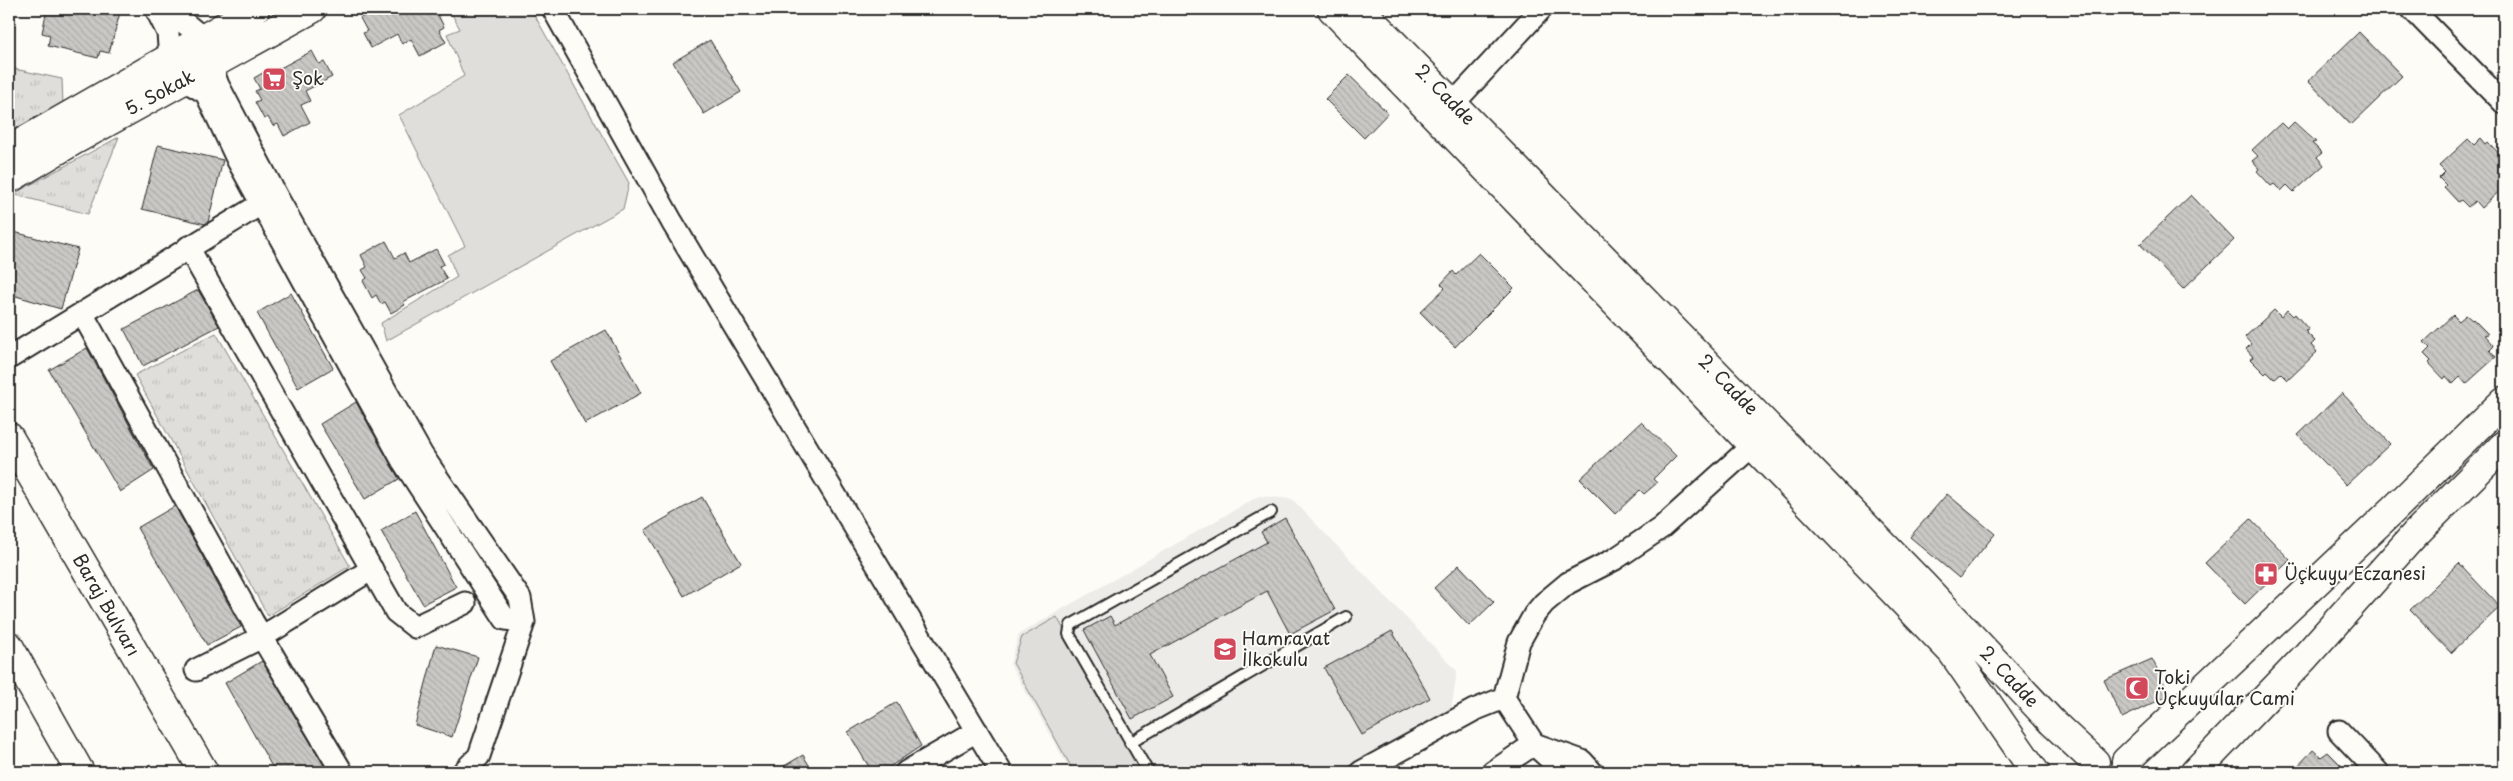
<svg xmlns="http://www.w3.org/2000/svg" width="2513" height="781" font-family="'Playpen Sans',sans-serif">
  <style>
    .built { fill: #edece8 }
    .green { fill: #dfdeda; stroke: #858482 }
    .park { fill: url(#park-tufts); stroke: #858482 }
    .building { fill: url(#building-back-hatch); stroke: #2b2b2b }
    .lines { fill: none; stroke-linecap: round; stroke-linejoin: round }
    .lane-casing { stroke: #2b2b2b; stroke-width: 14 }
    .street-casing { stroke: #2b2b2b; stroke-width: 25 }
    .secondary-casing { stroke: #2b2b2b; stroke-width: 31 }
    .lane { stroke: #fdfcf7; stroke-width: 10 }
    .street { stroke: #fdfcf7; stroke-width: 21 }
    .secondary { stroke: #fdfcf7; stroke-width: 28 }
    .labels { text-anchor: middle; stroke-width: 4; stroke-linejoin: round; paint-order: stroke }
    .poi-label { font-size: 18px; fill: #2b2b2b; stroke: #fdfcf7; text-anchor: start }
    .street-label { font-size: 18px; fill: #2b2b2b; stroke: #fdfcf7 }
  </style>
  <defs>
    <pattern id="park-tufts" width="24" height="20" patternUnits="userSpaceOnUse" patternTransform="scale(1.25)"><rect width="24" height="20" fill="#dfdeda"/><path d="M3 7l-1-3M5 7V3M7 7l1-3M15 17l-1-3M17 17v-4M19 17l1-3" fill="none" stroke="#c0bfbb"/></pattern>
    <pattern id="building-back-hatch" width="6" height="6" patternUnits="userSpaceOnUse" patternTransform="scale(1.25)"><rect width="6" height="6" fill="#c9c8c4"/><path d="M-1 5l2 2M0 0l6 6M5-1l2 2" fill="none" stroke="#adaca9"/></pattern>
  </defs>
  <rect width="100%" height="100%" fill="#fdfcf7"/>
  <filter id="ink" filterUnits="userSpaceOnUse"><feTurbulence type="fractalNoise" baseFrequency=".02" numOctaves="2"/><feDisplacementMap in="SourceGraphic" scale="10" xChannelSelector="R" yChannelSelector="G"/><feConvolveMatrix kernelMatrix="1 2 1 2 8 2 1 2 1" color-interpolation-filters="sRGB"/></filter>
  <g filter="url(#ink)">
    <path class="built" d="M1259 496 1292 499 1457 671 1451 712 1343 772H1071L1010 664 1019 634Z"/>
    <path class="green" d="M449 9H531L629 183 623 209 386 341 381 323 457 277 448 255 465 246 399 115 464 76 447 34 460 29Z
      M1057 617 1142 772H1074L1013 663 1022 637Z"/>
    <path class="park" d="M10 68 62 79 63 105 9 132Z
      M119 137 88 214 12 194H13Z
      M216 333 350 566 268 616 135 375Z"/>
    <path class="building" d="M47 9H121L109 53 100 51 98 58 48 46 50 35 42 33Z
      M377 9H435L444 27 439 30 446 42 420 56 411 39 402 44 397 34 371 48 363 33 367 31 360 18Z
      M2359 32 2402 76 2351 125 2308 81Z
      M710 40 741 92 704 114 673 62Z
      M312 51 319 64 324 62 332 77 305 91 310 101 301 105 310 122 284 136 278 124 273 126 268 117 264 119 255 102 260 100 255 91 260 89 254 78 268 70 269 74Z
      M1349 75 1388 113 1364 138 1325 99Z
      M2294 122 2316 142 2312 143 2322 153 2317 157 2324 165 2294 192 2287 185 2281 191 2274 184 2271 186 2257 171 2259 169 2252 161 2258 156 2252 150 2281 123 2287 129Z
      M2481 138 2486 144 2488 142 2504 159V187L2481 208 2475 201 2468 207 2461 200 2458 202 2444 187 2446 185 2439 178 2445 172 2439 166 2468 139 2474 145Z
      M158 145 223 160 208 222 205 224 142 209Z
      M2191 195 2234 240 2183 289 2140 244Z
      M14 232 78 249 61 309 9 294V254Z
      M386 241 395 258 404 253 409 263 436 249 444 264 439 266 447 279 403 302 405 305 391 313 385 302 381 304 376 295 372 298 363 281 367 278 362 270 367 267 361 255Z
      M1479 253 1514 288 1455 347 1420 312 1445 288 1441 284 1453 271 1456 275Z
      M198 290 219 326 143 366 124 329Z
      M291 293 333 368 298 388 257 313Z
      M2274 310 2281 317 2287 310 2293 316 2295 314 2309 330 2305 331 2315 341 2311 345 2317 352 2288 380 2281 373 2274 379 2267 372 2265 374 2250 359 2253 357 2246 349 2251 344 2245 337Z
      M2453 315 2459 321 2466 315 2472 320 2473 319 2488 334 2484 335 2494 346 2490 350 2496 357 2466 384 2460 377 2453 384 2446 376 2444 379 2429 363 2431 361 2424 354 2430 348 2424 342Z
      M606 330 641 393 585 424 550 361Z
      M87 348 154 470 120 492 49 370Z
      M2342 393 2390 444 2346 485 2298 435Z
      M356 402 399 479 365 499 320 424Z
      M1641 422 1676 456 1653 479 1657 483 1644 494 1640 490 1615 514 1580 479Z
      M1947 494 1995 534 1959 578 1910 537Z
      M702 497 741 563 684 596 645 530Z
      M175 506 241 627 207 645 137 528Z
      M415 511 456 587 423 604 381 531Z
      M1285 518 1335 610 1290 634 1267 591 1150 655 1173 697 1132 719 1084 630 1110 616 1115 625 1267 542 1261 532Z
      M2251 519 2290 560 2245 604 2205 563Z
      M2459 563 2500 607 2451 653 2410 610Z
      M1459 565 1494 602 1469 626 1434 588Z
      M1392 631 1430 698 1362 735 1324 668Z
      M436 645 478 657 452 737 415 725Z
      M2152 659 2170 695 2122 718 2104 680Z
      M262 661 328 772H275L225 683Z
      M897 702 921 746 882 772H872L848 732Z
      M2313 750 2321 757 2328 752 2348 772H2292Z
      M803 755 813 772H774Z"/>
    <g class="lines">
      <g class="lane-casing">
        <path id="lane" d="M1130 743 1346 617
          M1148 772 1069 634 1071 625 1271 512"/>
      </g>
      <g class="street-casing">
        <path id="street" d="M156 9 168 33 170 60
          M173 9 177 17 203 38
          M553 9 672 222 1001 772
          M2412 9 2504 103
          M215 63 214 74 218 85 276 195 422 455 520 598 524 622 479 756 463 772
          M184 80 206 93 238 161 402 460 505 619 524 622
          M1453 104 1541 9
          M188 247 396 612 415 627 465 603
          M82 313 253 622 342 772
          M9 358 261 204
          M196 670 262 637 372 569
          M1504 698 1519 642 1534 615 1544 603 1568 583 1615 559 1661 528 1753 445
          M2339 731 2378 772
          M1534 744 1582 761 1592 772
          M1540 750 1564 772
          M906 772 977 731
          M1361 772 1474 710 1504 698 1534 744 1493 772"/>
      </g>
      <g class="secondary-casing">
        <path id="secondary" d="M1332 9 1952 652 2035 772
          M1360 9 1922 584 2052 722 2095 762
          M9 150 255 9
          M9 179 75 140 312 9
          M9 437 204 772
          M9 646 80 772
          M2126 761 2394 509 2504 401
          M2195 772 2305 657 2415 534 2504 445"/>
      </g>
      <use href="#lane" class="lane"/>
      <use href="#street" class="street"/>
      <use href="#secondary" class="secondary"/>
    </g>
  </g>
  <defs>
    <g id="supermarket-square" transform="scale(1.25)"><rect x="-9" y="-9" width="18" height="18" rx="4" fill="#d1495b" stroke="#fdfcf7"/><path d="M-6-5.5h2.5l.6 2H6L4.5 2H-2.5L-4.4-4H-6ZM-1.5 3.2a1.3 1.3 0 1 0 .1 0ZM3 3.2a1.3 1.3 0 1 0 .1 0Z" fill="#fff"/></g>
    <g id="pharmacy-square" transform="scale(1.25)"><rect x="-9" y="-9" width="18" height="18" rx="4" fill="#d1495b" stroke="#fdfcf7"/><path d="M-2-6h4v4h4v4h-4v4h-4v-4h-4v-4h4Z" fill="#fff"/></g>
    <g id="school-square" transform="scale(1.25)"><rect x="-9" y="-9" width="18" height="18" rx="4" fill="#d1495b" stroke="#fdfcf7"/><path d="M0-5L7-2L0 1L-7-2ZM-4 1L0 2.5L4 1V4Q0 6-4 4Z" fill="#fff"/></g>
    <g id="mosque-square" transform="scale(1.25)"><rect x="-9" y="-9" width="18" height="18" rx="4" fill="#d1495b" stroke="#fdfcf7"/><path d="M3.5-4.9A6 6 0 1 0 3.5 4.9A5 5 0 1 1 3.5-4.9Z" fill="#fff"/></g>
  </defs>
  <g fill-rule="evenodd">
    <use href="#supermarket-square" x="274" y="79"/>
    <use href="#pharmacy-square" x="2266" y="574"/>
    <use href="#school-square" x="1225" y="649"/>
    <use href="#mosque-square" x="2137" y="688"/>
  </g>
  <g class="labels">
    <g class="poi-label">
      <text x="292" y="85">Şok</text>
      <text x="2284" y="580">Üçkuyu Eczanesi</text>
      <text x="1242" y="645">Hamravat<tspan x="1242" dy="21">İlkokulu</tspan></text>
      <text x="2154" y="684">Toki<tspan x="2154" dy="21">Üçkuyular Cami</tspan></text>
    </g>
    <g class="street-label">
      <text transform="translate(160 93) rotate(-28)" y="6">5. Sokak</text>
      <text transform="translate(1445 95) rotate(46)" y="6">2. Cadde</text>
      <text transform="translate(1728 385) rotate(46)" y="6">2. Cadde</text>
      <text transform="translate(106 605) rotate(60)" y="6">Baraj Bulvarı</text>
      <text transform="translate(2009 677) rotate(47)" y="6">2. Cadde</text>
    </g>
  </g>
  <rect width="2513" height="781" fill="none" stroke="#fdfcf7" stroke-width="30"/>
  <rect x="15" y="15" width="2483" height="751" fill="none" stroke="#2b2b2b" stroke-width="2" filter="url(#ink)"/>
</svg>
